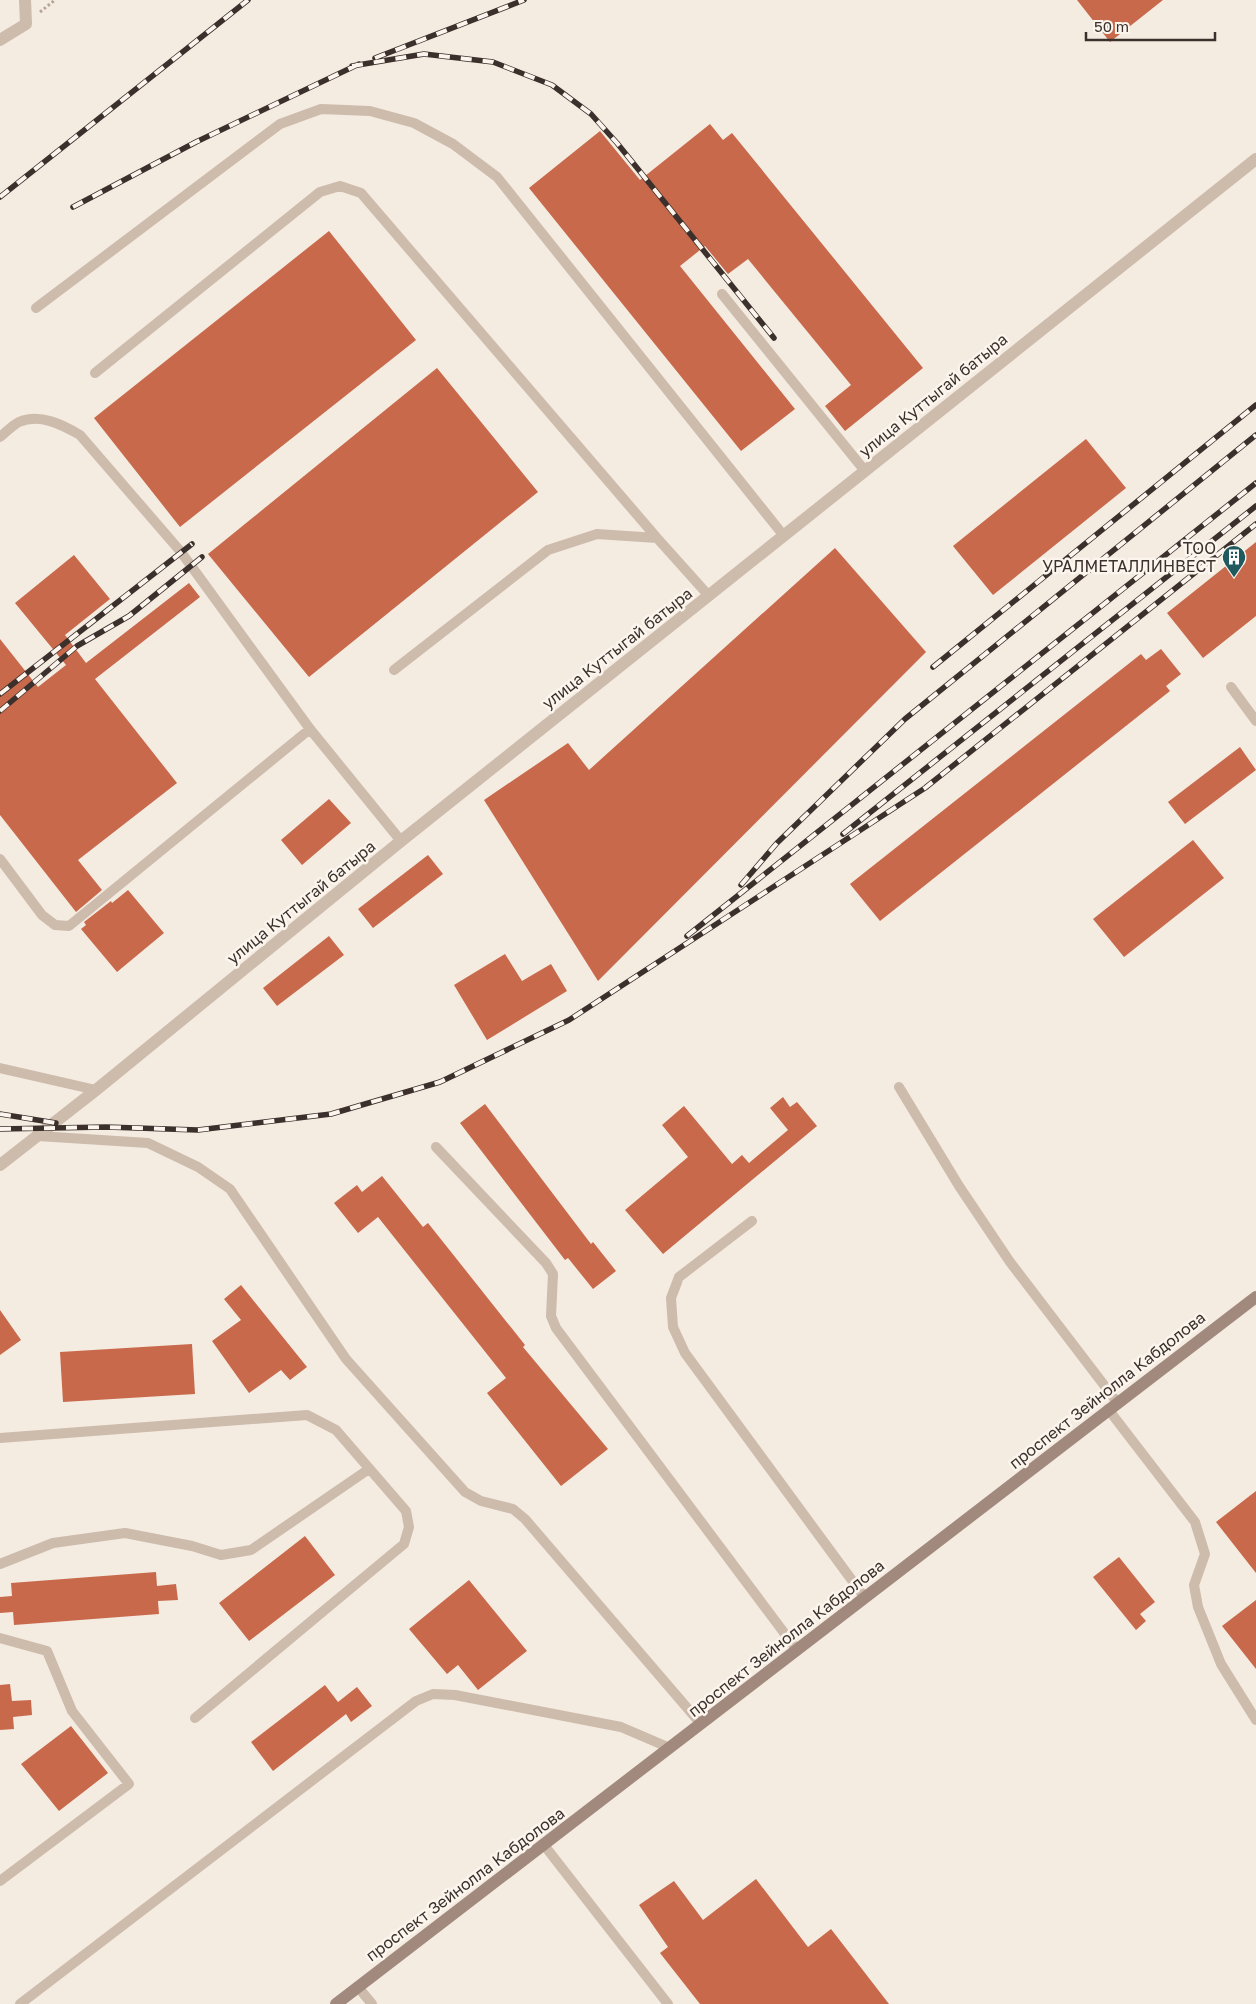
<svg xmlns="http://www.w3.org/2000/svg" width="1256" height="2004" font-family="'Golos Text',sans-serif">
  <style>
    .building { fill: #c8694b }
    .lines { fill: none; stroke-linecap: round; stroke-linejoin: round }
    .path { stroke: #b9a596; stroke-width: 3; stroke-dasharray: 2.5 2.5; stroke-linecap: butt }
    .lane { stroke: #cdbbac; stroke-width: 10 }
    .street { stroke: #cdbbac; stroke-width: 12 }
    .secondary { stroke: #a18a7d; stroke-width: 12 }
    .rail-casing { stroke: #3b302b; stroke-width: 5.5 }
    .rail { stroke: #fbf5ee; stroke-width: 4; stroke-dasharray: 11; stroke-linecap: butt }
    .labels { text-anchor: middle; stroke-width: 5; stroke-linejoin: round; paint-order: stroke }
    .street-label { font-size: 16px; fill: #3b302b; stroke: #fbf5ee }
    .poi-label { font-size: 16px; fill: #3b302b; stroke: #fbf5ee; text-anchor: end }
  </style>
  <rect width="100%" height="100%" fill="#f4ebe1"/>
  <path class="building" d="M1077 0H1163L1110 42Z
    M710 124 723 140 732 133 923 368 845 431 825 406 851 385 748 259 728 274 705 246 680 266 795 409 741 451 529 188 600 131 640 180Z
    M329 231 416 340 180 527 94 418Z
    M437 368 538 492 309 677 208 554Z
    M1086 439 1126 488 993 595 953 546Z
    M1256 542V616L1203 658 1167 613Z
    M835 548 926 652 598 981 484 800 568 743 589 770Z
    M74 555 110 599 65 635 86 663 189 583 200 597 95 679 177 783 78 860 102 890 76 912 0 815V639L38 687 66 665 15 603Z
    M1161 649 1181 674 1166 686 1170 691 880 921 850 884 1141 654 1146 660Z
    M1240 747 1256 770 1185 824 1168 802Z
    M329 799 351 823 302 865 281 840Z
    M1193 840 1224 878 1124 957 1093 919Z
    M428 855 443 874 373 928 358 909Z
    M128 890 164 933 117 972 81 929 86 925 84 922 111 901 112 903Z
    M329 936 344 955 277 1006 263 988Z
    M505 954 522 981 551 964 567 991 487 1040 454 985Z
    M783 1097 790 1107 797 1102 817 1126 663 1254 625 1210 688 1157 662 1125 684 1106 732 1164 742 1155 749 1163 788 1130 770 1108Z
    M485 1104 591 1244 593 1242 616 1271 593 1289 568 1258 565 1260 460 1123Z
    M382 1176 423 1227 428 1223 525 1345 523 1347 608 1449 561 1486 487 1393 506 1378 378 1217 358 1233 334 1203 357 1185 362 1192Z
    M241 1285 307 1367 290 1380 281 1370 249 1393 212 1341 241 1320 224 1299Z
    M0 1310 21 1340 0 1355Z
    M192 1344 195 1394 63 1402 60 1352Z
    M1256 1491V1573L1216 1522Z
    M305 1536 335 1575 249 1641 219 1603Z
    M1119 1557 1155 1602 1140 1614 1146 1621 1136 1630 1093 1577Z
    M156 1572 157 1586 176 1584 178 1600 158 1601 159 1614 14 1625 13 1612 0 1613V1597L12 1596 11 1583Z
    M469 1580 527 1651 478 1690 458 1665 447 1674 409 1629Z
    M1256 1600V1669L1222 1626Z
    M10 1684 12 1701 31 1700 32 1715 13 1717 14 1729 0 1730V1685Z
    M325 1685 338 1702 357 1687 372 1706 351 1722 346 1714 273 1771 251 1742Z
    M71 1726 108 1773 59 1811 21 1764Z
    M756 1879 808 1947 831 1929 889 2004H700L660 1953 668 1947 639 1905 674 1881 703 1920Z"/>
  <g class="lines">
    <path class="path" d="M40 12 55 0"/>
    <path class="lane" d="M722 294 865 471
      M36 308 280 124 321 109 370 111 414 123 453 144 497 177 784 536
      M95 373 320 192 340 186 361 193 657 538
      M0 437C6 432 13 425 19 422 40 413 63 425 80 435L181 552 310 729 401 841
      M394 670 548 550 597 534 657 538 709 596
      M1231 687 1256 721
      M0 859 42 915 55 925 69 926 310 729
      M0 1068 96 1090
      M899 1087 959 1186 1010 1262 1117 1402
      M38 1136 148 1143 198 1167 230 1189 346 1359 465 1492 481 1501 513 1509 525 1519 701 1724
      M436 1147 546 1263 553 1274 551 1316 556 1328 797 1650
      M752 1221 679 1277 671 1298 673 1327 685 1353 865 1598
      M1108 1409 1195 1522 1205 1554 1194 1585 1198 1607 1221 1664 1256 1720
      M0 1438 307 1415 336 1430 406 1511 409 1527 404 1544 195 1718
      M0 1564 53 1543 125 1533 192 1546 221 1555 251 1550 369 1469
      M0 1638 47 1651 72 1711 129 1784 0 1881
      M544 1845 668 2004
      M358 1987 372 2004
      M20 2004 416 1701 433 1694 455 1695 621 1727 670 1748"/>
    <path class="street" d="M0 40 26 24 25 0
      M0 1165 96 1090 401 841 1256 159"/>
    <path class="secondary" d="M336 2004 1256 1297"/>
    <g class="rail-casing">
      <path id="rail" d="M375 58 524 0
        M352 66 424 54 493 62 552 85 591 114 617 143 774 338
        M0 197 248 0
        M73 207 196 142 359 64
        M933 667 1256 405
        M0 694 192 544
        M0 711 77 646 129 616 202 557
        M843 834 1256 506
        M741 885 777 843 905 719 1256 435
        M687 936 1256 483
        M0 1114 56 1123
        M0 1129 106 1127 198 1130 331 1114 440 1082 569 1020 925 788 1256 524"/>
    </g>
    <use href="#rail" class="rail"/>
  </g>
  <defs>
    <g id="building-pin" transform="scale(1.25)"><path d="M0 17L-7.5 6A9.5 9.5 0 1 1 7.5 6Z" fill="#1f5a5e" stroke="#fbf5ee"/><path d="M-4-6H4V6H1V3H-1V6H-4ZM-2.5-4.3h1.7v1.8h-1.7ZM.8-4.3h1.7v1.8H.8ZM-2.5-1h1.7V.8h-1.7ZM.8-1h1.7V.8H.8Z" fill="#fff"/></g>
  </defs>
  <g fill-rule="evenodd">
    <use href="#building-pin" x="1234" y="557"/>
  </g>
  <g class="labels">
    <g class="street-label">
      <text transform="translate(933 395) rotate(-39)" y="6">улица Куттыгай батыра</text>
      <text transform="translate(617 648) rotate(-38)" y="6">улица Куттыгай батыра</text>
      <text transform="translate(301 902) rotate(-39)" y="6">улица Куттыгай батыра</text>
      <text transform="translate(1107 1390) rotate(-38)" y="6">проспект Зейнолла Кабдолова</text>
      <text transform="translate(786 1638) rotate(-38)" y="6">проспект Зейнолла Кабдолова</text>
      <text transform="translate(465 1884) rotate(-37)" y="6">проспект Зейнолла Кабдолова</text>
    </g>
    <g class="poi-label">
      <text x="1216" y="554">ТОО<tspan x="1216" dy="18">УРАЛМЕТАЛЛИНВЕСТ</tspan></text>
    </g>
  </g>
  <path d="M1086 32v8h129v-8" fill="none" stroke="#3b302b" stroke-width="2.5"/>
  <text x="1094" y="32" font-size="15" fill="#3b302b" stroke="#fbf5ee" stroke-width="4" paint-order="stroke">50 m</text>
</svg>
